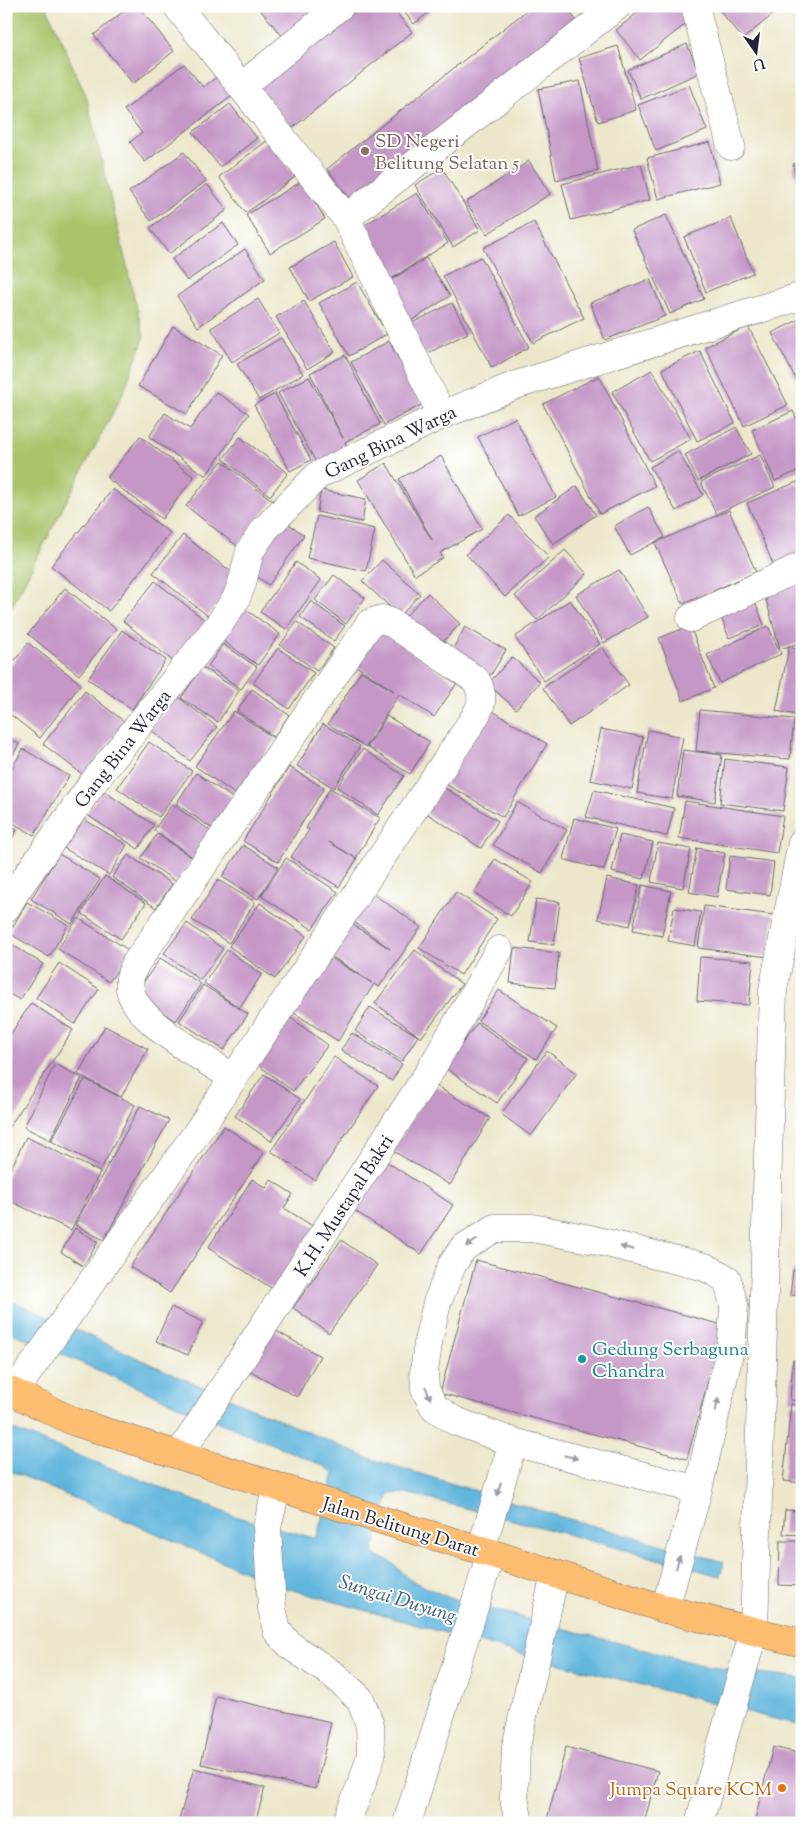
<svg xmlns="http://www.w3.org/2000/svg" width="808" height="1829" font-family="'Sorts Mill Goudy',serif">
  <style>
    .green { fill: #a9c46a; stroke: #667352 }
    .water { fill: #61b6dd; stroke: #426c8c }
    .building { fill: #c497c7 }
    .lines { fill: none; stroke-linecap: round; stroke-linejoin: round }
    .minor-casing { stroke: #69676d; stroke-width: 29 }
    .major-casing { stroke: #69676d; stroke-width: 29 }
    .minor { stroke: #fff; stroke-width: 28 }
    .major { stroke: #fcbd6f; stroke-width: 28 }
    .oneway { fill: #9c9ca7 }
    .education-dot { fill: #8d6e63; stroke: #fff; stroke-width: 2 }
    .culture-dot { fill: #0f9aa8; stroke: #fff; stroke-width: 2 }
    .food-dot { fill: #e8710a; stroke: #fff; stroke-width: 2 }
    .labels { text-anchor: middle; stroke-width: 4; stroke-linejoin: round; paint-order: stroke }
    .education-label { font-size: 19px; fill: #785e54; stroke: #fff; text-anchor: start }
    .street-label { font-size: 19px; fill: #22223b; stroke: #fff }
    .culture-label { font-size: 19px; fill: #0d838f; stroke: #fff; text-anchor: start }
    .food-label { font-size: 19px; fill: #c56008; stroke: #fff; text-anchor: end }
    .water-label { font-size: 20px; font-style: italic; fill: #3b5d7c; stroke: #fff }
  </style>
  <rect width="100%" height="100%" fill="#fff"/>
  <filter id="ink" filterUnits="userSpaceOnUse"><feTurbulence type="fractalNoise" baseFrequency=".02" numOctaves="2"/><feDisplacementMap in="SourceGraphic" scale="10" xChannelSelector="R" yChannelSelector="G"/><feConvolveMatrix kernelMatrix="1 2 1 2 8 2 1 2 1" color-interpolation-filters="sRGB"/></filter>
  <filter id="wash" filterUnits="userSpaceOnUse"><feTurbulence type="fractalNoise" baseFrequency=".0096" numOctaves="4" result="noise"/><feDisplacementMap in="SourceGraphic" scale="20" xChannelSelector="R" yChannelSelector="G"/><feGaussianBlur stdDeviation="1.12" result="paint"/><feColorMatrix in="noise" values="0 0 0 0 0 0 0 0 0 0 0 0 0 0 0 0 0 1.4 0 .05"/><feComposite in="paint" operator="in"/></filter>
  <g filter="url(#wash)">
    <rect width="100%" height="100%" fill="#ece7cb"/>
    <path class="green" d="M6 6H46L86 96 144 338 124 391 6 617Z"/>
    <path class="water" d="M6 1298 173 1374 368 1458 558 1516 724 1562 720 1576 536 1526 406 1493 389 1494 373 1551 376 1556 390 1561 410 1580 450 1598 709 1667 802 1678V1726L502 1649 279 1586 6 1469V1427L234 1516 314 1538 317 1536 334 1473 322 1465 180 1406 6 1330Z"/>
    <g id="blocks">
      <path class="building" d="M130 6H138L174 51 133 84 94 35Z
        M257 6H322L283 37Z
        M362 6H391L412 32 290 130 258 90Z
        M399 6H437L414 24Z
        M532 6H565L582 28 356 206 327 169Z
        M646 6H682L692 19 640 60 616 30Z
        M716 6H783L743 39Z
        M687 44 699 73 641 99 628 70Z
        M618 46 636 110 598 122 579 58Z
        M184 64 203 87 217 77 232 96 145 162 130 142 142 133 124 110Z
        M580 81 598 171 556 180 538 89Z
        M689 85 707 130 656 151 638 105Z
        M230 104 257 138 220 167 193 132Z
        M268 140 295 177 246 213 219 177Z
        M710 142 720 183 658 199 647 158Z
        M184 152 206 181 151 221 129 192Z
        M529 161 550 194 487 234 466 202Z
        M802 162V197H801L793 164Z
        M641 164 650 200 571 220 562 184Z
        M442 168 480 230 453 247 415 185Z
        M302 181 325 219 270 253 246 215Z
        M207 184 227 210 169 254 150 228Z
        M417 193 448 243 386 282 355 231Z
        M666 215 704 299 670 314 632 230Z
        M731 218 753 273 706 292 684 237Z
        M534 222 584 318 533 343 483 248Z
        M223 223 238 245 187 281 172 259Z
        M334 242 353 277 309 301 290 267Z
        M245 249 265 279 198 327 177 296Z
        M481 257 529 347 492 368 443 276Z
        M426 258 450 296 408 323 383 285Z
        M650 279 665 316 605 340 590 303Z
        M357 282 387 334 349 356 319 303Z
        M258 299 279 333 232 362 211 328Z
        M304 301 335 352 307 369 276 317Z
        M452 303 468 333 420 357 404 327Z
        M802 318V391L772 333Z
        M173 326 222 355 187 414 138 386Z
        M748 326 788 405 744 426 705 347Z
        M281 338 303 374 259 400 237 364Z
        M389 341 423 404 384 425 351 362Z
        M700 351 735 423 697 441 662 369Z
        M345 355 380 424 345 442 348 448 317 464 278 393 309 377 343 438 310 373Z
        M652 370 691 439 650 461 612 392Z
        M599 376 655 486 600 514 543 404Z
        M216 392 249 414 206 476 149 437 165 413 190 429Z
        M275 394 311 460 290 471 254 405Z
        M793 411 802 430V469L775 481 752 430Z
        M515 418 556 497 518 516 478 437Z
        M736 427 751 454 698 481 685 455Z
        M140 436 194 477 162 519 107 478Z
        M240 437 288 473 270 496 223 459Z
        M678 451 703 495 676 511 650 467Z
        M760 455 775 487 716 514 701 482Z
        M441 456 482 529 440 553 443 558 415 575 358 480 386 463 432 540 399 479Z
        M222 461 273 501 237 546 186 506Z
        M797 482 802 493V553L773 564 747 503Z
        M577 486 596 515 553 544 534 516Z
        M113 489 170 533 109 611 51 566Z
        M321 490 366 499 362 522 317 512Z
        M648 507 665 537 630 555 614 526Z
        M729 510 756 572 683 604 655 543Z
        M509 515 549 557 505 597 466 554Z
        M317 516 375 529 366 571 307 558Z
        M283 520 304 535 269 585 247 570Z
        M183 535 238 577 208 616 153 573Z
        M565 550 587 574 537 620 515 596Z
        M382 560 420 594 400 616 362 581Z
        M296 562 321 580 286 629 260 612Z
        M619 570 648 617 604 643 576 595Z
        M334 575 365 598 346 624 315 600Z
        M802 579V642L780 649 763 589Z
        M155 581 206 621 174 662 123 621Z
        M65 588 116 629 79 675 28 634Z
        M428 593 460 624 435 650 403 619Z
        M753 596 764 625 729 638 718 609Z
        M570 600 600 644 544 681 515 637Z
        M311 601 345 626 334 641 300 617Z
        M245 609 280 634 258 665 223 641Z
        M297 622 334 648 317 671 280 645Z
        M690 626 714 688 683 701 659 638Z
        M768 626 781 654 720 683 707 655Z
        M465 627 506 650 491 675 451 652Z
        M122 630 166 660 132 709 88 679Z
        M380 631 457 683 434 717 399 694 366 747 328 724 361 671 394 691 356 666Z
        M28 643 81 684 40 738 6 711V672Z
        M223 644 257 667 241 689 208 666Z
        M602 647 629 685 569 726 543 688Z
        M789 647 802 650V716L776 711Z
        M278 648 314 673 289 709 253 683Z
        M512 657 540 682 516 709 488 684Z
        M202 667 239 691 218 722 181 698Z
        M252 689 289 715 274 737 237 711Z
        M85 691 125 722 83 775 43 744Z
        M177 696 217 727 190 761 150 729Z
        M491 710 547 744 503 817 446 784Z
        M700 710 794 719 790 759 696 751Z
        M234 711 275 739 235 794 195 766Z
        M387 716 430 742 410 774 367 747Z
        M323 724 360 746 334 788 297 766Z
        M601 729 643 737 632 789 590 780Z
        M648 730 683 737 672 799 637 793Z
        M6 737 19 744 6 767Z
        M149 742 192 771 159 817 117 788Z
        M23 749 69 776 34 835 6 819V778Z
        M363 749 404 776 378 815 337 787Z
        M683 750 722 755 715 802 677 796Z
        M725 759 789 767 783 811 720 803Z
        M289 767 324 788 278 862 243 841Z
        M196 773 234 799 213 829 176 804Z
        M443 787 498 821 481 848 426 813Z
        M330 788 380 818 356 858 329 842 357 859 339 887 291 857 309 830 306 828Z
        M102 790 154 825 138 849 86 814Z
        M594 790 674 808 667 836 586 817Z
        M685 801 783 816 777 853 679 838Z
        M517 802 567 830 542 873 493 845Z
        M172 804 212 832 194 858 154 830Z
        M82 818 127 845 109 875 64 848Z
        M574 818 616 829 604 870 563 859Z
        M6 823 17 830 6 849Z
        M157 834 193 858 177 882 141 858Z
        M620 835 653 842 644 879 612 872Z
        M658 843 691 849 683 888 651 882Z
        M243 845 278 867 258 899 222 877Z
        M697 848 725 853 717 897 689 892Z
        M59 854 100 879 72 924 31 899Z
        M128 855 172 884 156 908 112 877Z
        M730 856 774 862 770 895 726 889Z
        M286 858 338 892 312 929 261 896Z
        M495 859 533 882 511 916 474 893Z
        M105 876 146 903 121 939 81 913Z
        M607 878 639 885 630 926 598 919Z
        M218 880 255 902 229 943 192 920Z
        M642 885 671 891 662 936 633 930Z
        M456 892 497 919 461 975 419 948Z
        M373 894 421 927 379 987 374 984 338 1041 291 1011 326 955 372 983 328 954 349 922 390 949 353 921Z
        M536 899 560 902 554 945 530 942Z
        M27 902 68 925 49 957 9 933Z
        M260 903 306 936 275 979 229 946Z
        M704 906 774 915 768 957 698 948Z
        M674 908 701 912 695 946 668 941Z
        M78 918 130 951 109 982 58 949Z
        M187 923 223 949 200 980 164 953Z
        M6 941 43 964 20 1000 6 992Z
        M514 948 559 953 555 988 510 983Z
        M227 950 262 974 239 1008 204 983Z
        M415 950 462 984 421 1038 375 1003Z
        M700 957 753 961 749 1005 697 1001Z
        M160 958 201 984 176 1021 135 995Z
        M59 963 99 989 75 1024 36 998Z
        M203 985 248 1014 224 1050 179 1021Z
        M499 990 557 1028 536 1059 478 1021Z
        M31 1003 73 1030 6 1132V1041Z
        M370 1007 418 1036 402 1061 355 1031Z
        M284 1013 328 1045 293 1091 250 1059Z
        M477 1023 528 1058 497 1103 445 1068Z
        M105 1026 148 1049 121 1097 78 1074Z
        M352 1033 402 1064 392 1081 341 1050Z
        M547 1051 577 1073 531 1136 501 1114Z
        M334 1057 378 1086 315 1180 271 1151Z
        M55 1064 82 1078 50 1140 24 1127Z
        M264 1074 300 1099 271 1141 235 1116Z
        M85 1079 135 1105 102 1167 51 1141Z
        M433 1084 490 1118 450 1185 393 1151Z
        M140 1106 169 1120 104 1240 75 1225Z
        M224 1126 264 1153 170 1293 130 1267Z
        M26 1137 100 1172 71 1230 6 1199V1179Z
        M387 1162 453 1205 421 1254 355 1211Z
        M252 1179 266 1188 271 1180 293 1194 284 1208 314 1227 273 1289 208 1248Z
        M75 1228 98 1242 83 1266 61 1252Z
        M341 1240 377 1265 329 1333 293 1308Z
        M476 1260 723 1325 687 1459 440 1393Z
        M793 1270 802 1271V1296L790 1295Z
        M171 1307 203 1322 188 1355 156 1341Z
        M271 1328 320 1356 297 1397 247 1369Z
        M793 1360H802V1401L790 1400Z
        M791 1404 802 1405V1483L783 1481Z
        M785 1510 802 1511V1535L783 1534Z
        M780 1541H802V1586L779 1585Z
        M216 1696 331 1722 316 1789 201 1764Z
        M566 1747 658 1771 644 1823H546Z
        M773 1747 802 1754V1823H754Z
        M194 1768 265 1788 255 1823H178Z"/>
    </g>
  </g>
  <g filter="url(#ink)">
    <use href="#blocks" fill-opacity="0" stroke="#69676d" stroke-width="1"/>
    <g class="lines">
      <g class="minor-casing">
        <path id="minor" d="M177 6 346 218 442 415
          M695 6 731 146
          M241 87 340 6
          M346 218 617 6
          M691 618 802 566
          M6 908 16 891 92 784 220 623 236 599 242 583 250 551 265 529 318 475 442 415 516 385 802 296
          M14 1392 198 1131 466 731C478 711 488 703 476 680L390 622 382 619 370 623 136 963C132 971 128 979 130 989 135 1022 207 1060 234 1078
          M179 1455 430 1071 499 950
          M277 1487 267 1527 272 1608 277 1631 291 1646 335 1676 360 1699 370 1725 371 1756 363 1780 346 1823
          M481 1550 513 1442
          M665 1609 698 1490 732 1340 734 1305 727 1279 705 1267 590 1239 532 1228H495L463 1248 452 1265 437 1303 429 1337 424 1372 425 1389 434 1407 455 1421 513 1442 698 1490
          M407 1823 491 1553
          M519 1823 514 1798 516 1747 555 1574
          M699 1823 754 1631 773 990 802 843"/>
      </g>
      <g class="major-casing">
        <path id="major" d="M6 1389 75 1422 394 1524 481 1550 665 1609 802 1643"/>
      </g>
      <use href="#minor" class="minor"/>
      <use href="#major" class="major"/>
    </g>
    <defs><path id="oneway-solid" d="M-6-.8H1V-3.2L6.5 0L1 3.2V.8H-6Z" transform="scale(1.25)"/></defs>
    <g class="oneway">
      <use href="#oneway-solid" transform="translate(472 1243) rotate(147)"/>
      <use href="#oneway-solid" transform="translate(627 1248) rotate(-167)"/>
      <use href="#oneway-solid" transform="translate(428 1393) rotate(69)"/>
      <use href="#oneway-solid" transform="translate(717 1405) rotate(-78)"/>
      <use href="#oneway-solid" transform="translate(571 1457) rotate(14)"/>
      <use href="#oneway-solid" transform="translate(499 1489) rotate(106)"/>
      <use href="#oneway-solid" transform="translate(678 1562) rotate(-74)"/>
    </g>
  </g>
  <circle class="education-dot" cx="365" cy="151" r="5"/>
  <circle class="culture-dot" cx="582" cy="1359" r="5"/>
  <circle class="food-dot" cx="782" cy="1788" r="5"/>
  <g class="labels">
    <g class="education-label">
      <text x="375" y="147">SD Negeri<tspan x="375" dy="22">Belitung Selatan 5</tspan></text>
    </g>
    <g class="street-label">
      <text transform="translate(390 441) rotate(-26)" y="7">Gang Bina Warga</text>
      <text transform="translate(122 748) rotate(-52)" y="7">Gang Bina Warga</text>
      <text transform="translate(343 1205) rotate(-57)" y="7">K.H. Mustapal Bakri</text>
      <text transform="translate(401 1526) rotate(17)" y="7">Jalan Belitung Darat</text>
    </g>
    <g class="culture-label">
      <text x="592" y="1355">Gedung Serbaguna<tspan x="592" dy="22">Chandra</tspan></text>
    </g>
    <g class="food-label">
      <text x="772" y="1795">Jumpa Square KCM</text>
    </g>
    <g class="water-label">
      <text transform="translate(398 1598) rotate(17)" y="7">Sungai Duyung</text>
    </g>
  </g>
  <rect width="808" height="1829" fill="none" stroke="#fff" stroke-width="25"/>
  <g transform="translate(756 52) rotate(166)" stroke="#ffffff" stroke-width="4" paint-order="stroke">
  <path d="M0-4L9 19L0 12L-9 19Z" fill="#22223b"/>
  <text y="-8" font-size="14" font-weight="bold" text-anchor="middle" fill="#22223b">U</text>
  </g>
</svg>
